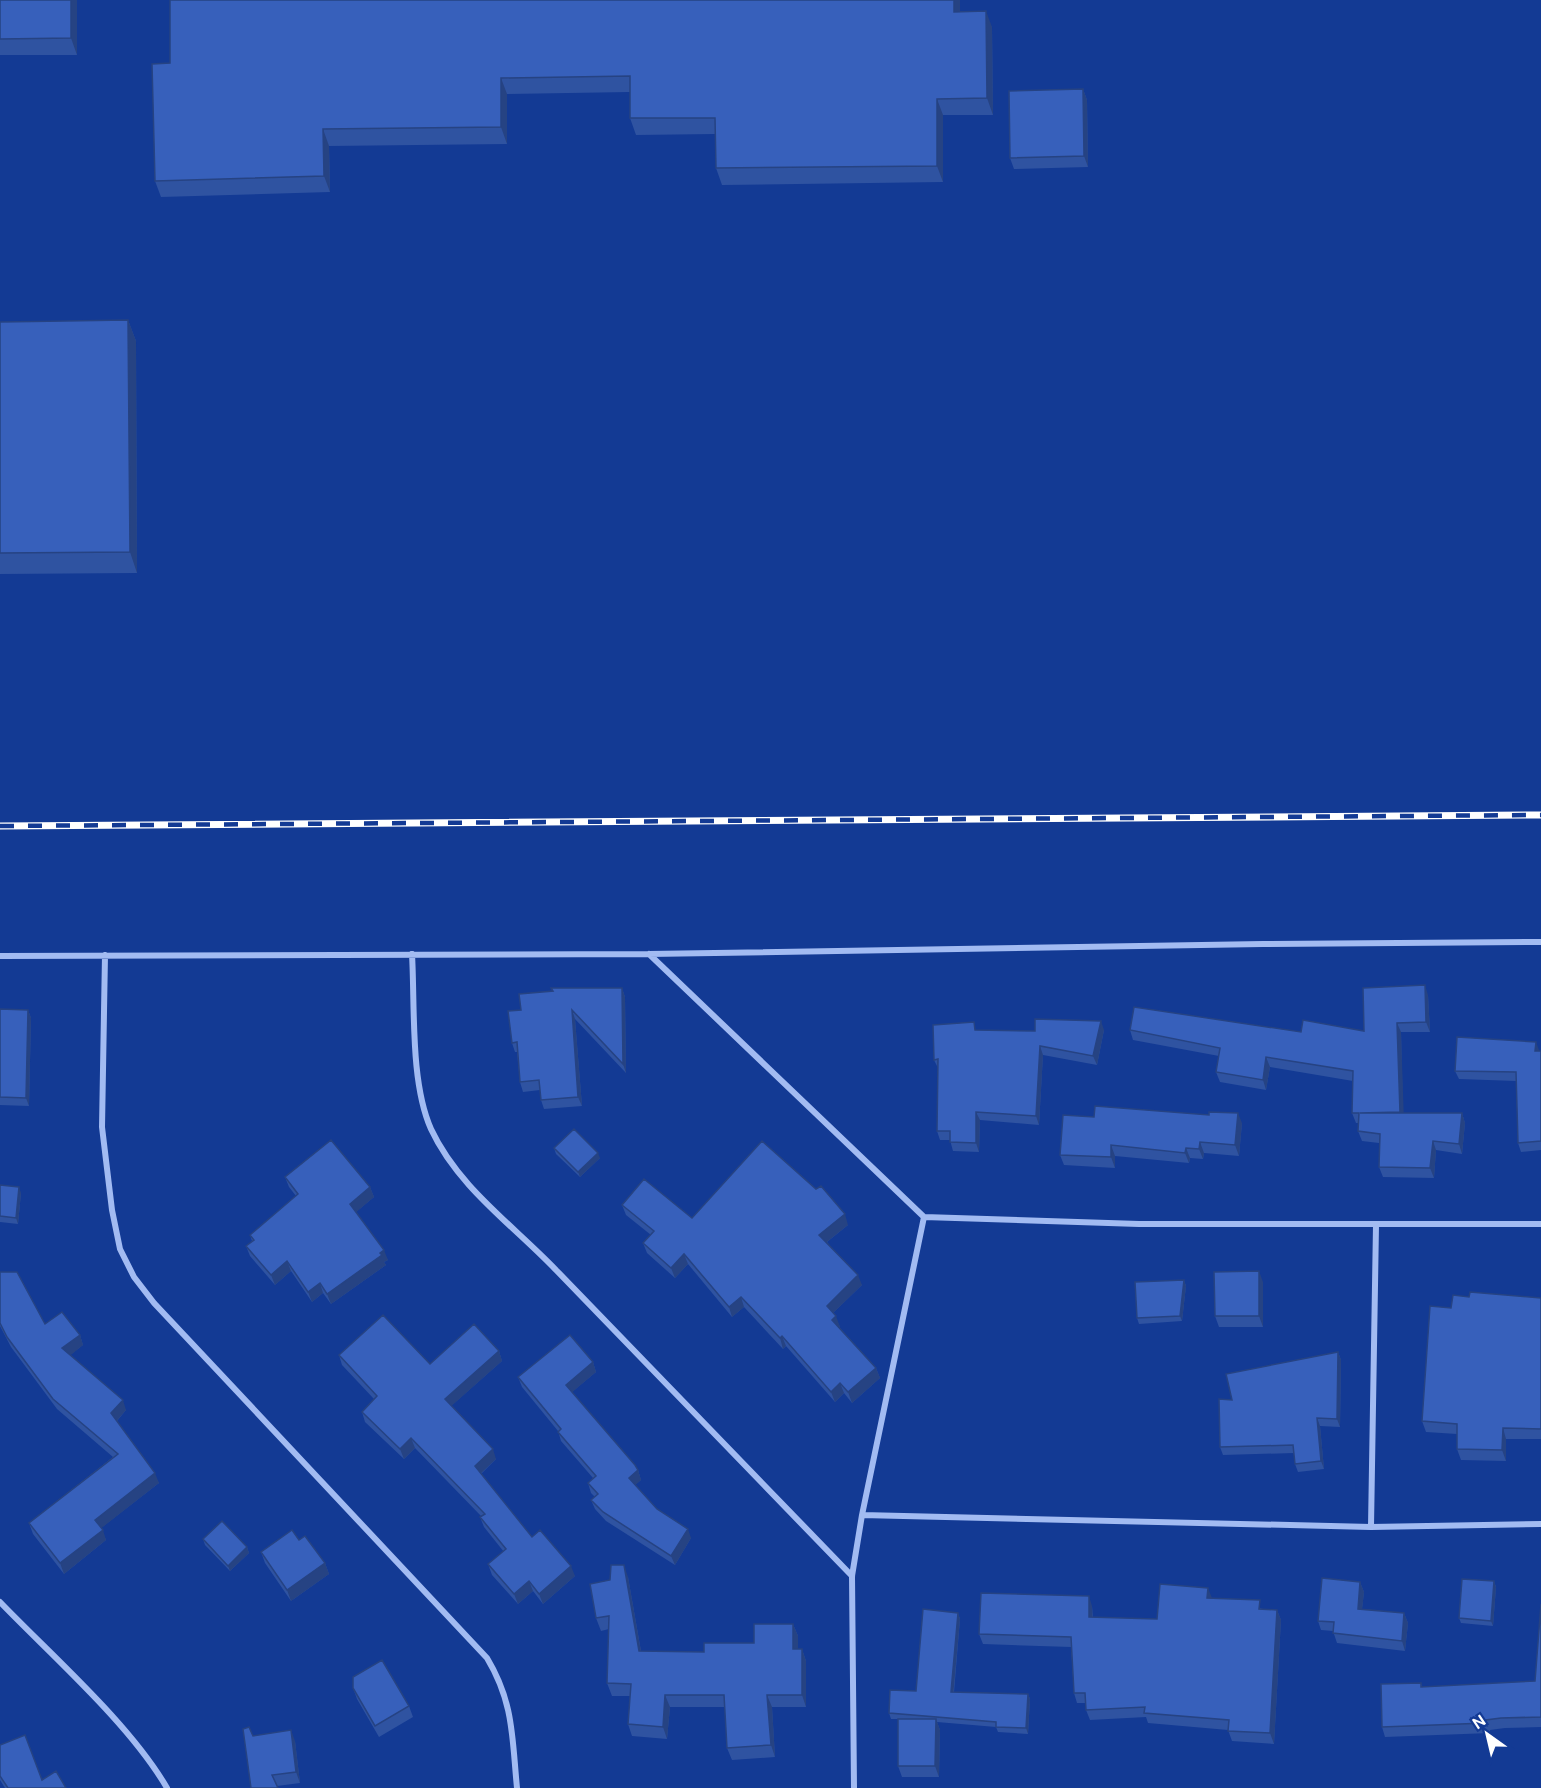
<svg xmlns="http://www.w3.org/2000/svg" width="1541" height="1788" font-family="'DM Sans',sans-serif">
  <style>
    .lines { fill: none; stroke-linecap: round; stroke-linejoin: round }
    .minor { stroke: #a2bbf2; stroke-width: 6 }
    .rail-casing { stroke: #fff; stroke-width: 7 }
    .rail { stroke: #133a94; stroke-width: 4.5; stroke-dasharray: 14; stroke-linecap: butt }
    .wall { fill: #2f53a1 }
    .shaded-wall { fill: #264383 }
    .building { fill: #3760bb; stroke: #264383; stroke-width: 1.5 }
  </style>
  <rect width="100%" height="100%" fill="#133a94"/>
  <g class="lines">
    <path class="minor" d="M412 954C415 1006 410 1082 431 1129 458 1187 513 1225 556 1270 655 1372 754 1474 852 1576
      M649 954 924 1217 862 1515 852 1576 854 1788
      M105 955 102 1127 112 1210 120 1249 134 1277 154 1303 487 1658C514 1703 512 1738 517 1788
      M0 956 649 954 1263 944 1541 942
      M924 1217 1139 1224H1541
      M862 1515 1371 1527 1541 1524
      M1371 1527 1376 1225
      M0 1602C52 1656 130 1724 167 1788"/>
    <g class="rail-casing">
      <path id="rail" d="M0 826 1541 815"/>
    </g>
    <use href="#rail" class="rail"/>
  </g>
  <path class="wall" d="M0 0H77V55H0Z
    M170 0H960V11L992 27 993 115H943V182L722 185 716 168 715 134 636 135 630 118V92L507 94V144L329 146 330 192 161 197 155 181 170 63Z
    M1083 89 1087 100 1088 167 1014 169 1010 158Z
    M128 320 136 341 137 573 0 574V322Z
    M551 988H622L625 997 626 1073 575 1019 582 1106 544 1109 541 1100 540 1090 523 1092 520 1082 517 1052H515L512 1043 521 1010 552 991Z
    M1428 995 1430 1032H1401L1403 1113H1462L1465 1123 1462 1154 1436 1150 1434 1178 1383 1177 1379 1167V1143L1362 1141 1358 1131 1359 1123H1356L1352 1113 1353 1081 1270 1067 1266 1090 1220 1082 1216 1072 1219 1056 1133 1040 1130 1030 1301 1032 1364 1031Z
    M0 1009 28 1010 31 1018 29 1106 0 1105Z
    M977 1030 1035 1031 1104 1030 1097 1065 1043 1055 1039 1125 980 1120 979 1152 953 1151 950 1140H940L937 1131 938 1068 934 1060Z
    M1539 1051H1541V1150L1521 1152 1518 1143 1516 1081 1459 1079 1455 1071Z
    M1094 1117 1242 1123 1239 1156 1204 1153 1203 1159 1190 1158 1189 1163 1115 1156V1168L1064 1165 1060 1155Z
    M554 1148 600 1158 580 1177 556 1154Z
    M285 1177 370 1187 374 1197 356 1212 388 1260 384 1262 386 1265 331 1304 323 1293 312 1302 291 1271 275 1285 250 1256 246 1246 252 1241 250 1235 296 1196 289 1187Z
    M0 1185 21 1193 18 1224 0 1222Z
    M622 1205 692 1218 848 1225 827 1242 862 1285 833 1313 840 1327H839L876 1368 880 1378 852 1403 844 1393 835 1402 786 1346 783 1349 744 1307 732 1317 688 1264 675 1278 647 1253 643 1243 651 1235 626 1215Z
    M0 1272 45 1324 80 1335 83 1345 70 1355 126 1410 117 1421 159 1483 101 1528 106 1540 64 1574 33 1534 29 1523 113 1457 57 1409 11 1347 0 1326Z
    M1184 1280 1186 1286 1182 1321 1139 1324 1137 1318Z
    M1263 1282V1327H1219L1215 1316Z
    M1469 1297 1541 1298V1439H1506V1461L1461 1460 1457 1449V1434L1426 1432 1422 1421 1451 1308Z
    M499 1351 502 1361 451 1406 496 1459 481 1474 532 1537 575 1576 543 1604 533 1591 518 1604 492 1575 488 1564 504 1552 484 1527 480 1517 481 1516 415 1448 404 1459 365 1422 362 1412 374 1399 342 1365 339 1355 430 1364Z
    M1338 1352 1341 1360 1340 1427 1320 1426 1324 1469 1298 1472 1295 1464 1294 1453 1223 1455 1220 1447 1232 1400Z
    M593 1362 596 1372 572 1392 638 1470 641 1480 635 1485 657 1509 691 1538 675 1565 606 1521 595 1509 591 1500 595 1497 591 1493 588 1483 593 1478 561 1441 558 1431 522 1387 518 1377Z
    M203 1539 247 1547 249 1553 230 1571 205 1545Z
    M299 1540 325 1563 329 1574 291 1601 265 1563 261 1552Z
    M628 1577 641 1651 704 1652 754 1643 793 1624 798 1636V1649H802L806 1661V1707H772L775 1757 732 1760 727 1748 725 1707H670L667 1739 632 1736 628 1724 630 1696H612L607 1683 609 1629 601 1631 596 1618Z
    M1494 1581 1496 1587 1493 1626 1461 1623 1459 1618Z
    M1360 1582 1364 1592 1362 1609 1404 1613 1408 1623 1405 1651 1337 1643 1333 1631 1321 1630 1318 1621Z
    M1211 1598 1263 1609 1277 1610 1281 1620 1274 1744 1232 1741 1228 1730 1148 1723 1146 1717 1090 1720 1086 1710V1703H1077L1074 1693 1071 1647 983 1644 979 1634 1092 1606 1093 1617 1157 1619Z
    M1541 1604V1727L1505 1728 1490 1730V1733L1385 1737 1382 1727 1421 1683 1422 1687 1535 1681Z
    M958 1613 960 1619 954 1692 1028 1694 1030 1699 1028 1734 998 1732 996 1727 937 1722 940 1730 939 1777H902L898 1766 900 1719H891L889 1713 916 1691Z
    M353 1688 409 1706 413 1717 379 1737 357 1699Z
    M253 1736 295 1741 300 1783 277 1786Z
    M0 1745 42 1780 66 1788H5L0 1780Z"/>
  <path class="shaded-wall" d="M71 0H77V55L71 38Z
    M954 0H960V28L954 12Z
    M986 11 992 27 993 115 987 98Z
    M501 78 507 94V144L501 127Z
    M1083 89 1087 100 1088 167 1084 156Z
    M937 99 943 115V182L937 166Z
    M323 129 329 146 330 192 324 176Z
    M128 320 136 341 137 573 130 552Z
    M1425 985 1428 995 1430 1032 1426 1022Z
    M622 988 625 997 626 1073 623 1064Z
    M28 1010 31 1018 29 1106 26 1098Z
    M572 1010 575 1019 582 1106 578 1097Z
    M1101 1021 1104 1030 1097 1065 1093 1056Z
    M1397 1023 1401 1032 1404 1122 1400 1112Z
    M1536 1042 1539 1050 1538 1059 1535 1051Z
    M1040 1046 1043 1055 1039 1125 1036 1116Z
    M1266 1057 1270 1067 1266 1090 1263 1080Z
    M976 1112 980 1120 979 1152 976 1143Z
    M1238 1113 1242 1123 1239 1156 1235 1145Z
    M1462 1113 1465 1123 1462 1154 1459 1144Z
    M1433 1141 1436 1150 1434 1178 1430 1168Z
    M1200 1142 1204 1153 1203 1159 1199 1149Z
    M1111 1145 1115 1156V1168L1111 1157Z
    M1186 1148 1190 1158 1189 1163 1185 1153Z
    M598 1153 600 1158 580 1177 578 1172Z
    M19 1187 21 1193 18 1224 16 1218Z
    M370 1187 374 1197 354 1214 350 1204Z
    M845 1214 848 1225 823 1245 819 1235Z
    M384 1250 388 1260 384 1262 386 1265 331 1304 327 1294Z
    M684 1254 688 1264 675 1278 671 1268Z
    M287 1261 291 1271 275 1285 271 1275Z
    M1259 1271 1263 1282V1327L1259 1316Z
    M858 1275 862 1285 830 1316 827 1306Z
    M1184 1280 1186 1286 1182 1321 1180 1316Z
    M320 1283 323 1293 312 1302 308 1292Z
    M741 1297 744 1307 732 1317 729 1307Z
    M836 1316 840 1327 836 1330 832 1320Z
    M80 1335 83 1345 66 1359 62 1348Z
    M782 1336 786 1346 783 1349 780 1338Z
    M499 1351 502 1361 448 1409 445 1399Z
    M1338 1352 1341 1360 1340 1427 1337 1419Z
    M593 1362 596 1372 570 1394 566 1385Z
    M876 1368 880 1378 852 1403 848 1392Z
    M840 1383 844 1393 835 1402 831 1392Z
    M123 1400 126 1410 115 1423 111 1413Z
    M1317 1418 1320 1426 1324 1469 1321 1461Z
    M1503 1428 1506 1439V1461L1502 1450Z
    M411 1438 415 1448 404 1459 400 1449Z
    M493 1449 496 1459 478 1476 475 1466Z
    M638 1470 641 1480 632 1488 629 1478Z
    M155 1473 159 1483 99 1530 95 1520Z
    M688 1529 691 1538 675 1565 671 1556Z
    M103 1530 106 1540 64 1574 60 1563Z
    M247 1547 249 1553 230 1571 228 1566Z
    M325 1563 329 1574 291 1601 287 1590Z
    M624 1565 628 1577 643 1663 639 1651Z
    M571 1566 575 1576 543 1604 539 1594Z
    M529 1581 533 1591 518 1604 514 1594Z
    M1494 1581 1496 1587 1493 1626 1491 1621Z
    M1360 1582 1364 1592 1361 1619 1358 1609Z
    M1208 1588 1212 1598H1207Z
    M1089 1596 1092 1606 1093 1627 1089 1617Z
    M1277 1610 1281 1620 1274 1744 1270 1733Z
    M958 1613 960 1619 953 1697 951 1692Z
    M1404 1613 1408 1623 1405 1651 1402 1641Z
    M793 1624 798 1636V1662L793 1649Z
    M802 1649 806 1661V1707L802 1695Z
    M1028 1694 1030 1699 1028 1734 1026 1728Z
    M665 1695 670 1707 667 1739 663 1727Z
    M767 1695 772 1707 775 1757 771 1745Z
    M936 1719 940 1730 939 1777 935 1766Z
    M291 1730 295 1741 300 1783 296 1772Z"/>
  <path class="building" d="M0 0H71V38L0 39Z
    M170 0H954V12L986 11 987 98 937 99V166L716 168 715 118H630V76L501 78V127L323 129 324 176 155 181 152 64 170 63Z
    M1083 89 1084 156 1010 158 1009 91Z
    M128 320 130 552 0 553V322Z
    M1425 985 1426 1022 1397 1023 1400 1112 1360 1113H1462L1459 1144 1433 1141 1430 1168 1379 1167 1380 1134 1358 1131 1359 1113H1352L1353 1071 1266 1057 1263 1080 1216 1072 1220 1048 1130 1030 1134 1007 1301 1032 1303 1020 1364 1031 1363 988Z
    M551 988H622L623 1064 572 1010 578 1097 541 1100 539 1080 520 1082 517 1042 512 1043 508 1011 521 1010 519 994 553 991Z
    M0 1009 28 1010 26 1098 0 1097Z
    M1035 1019 1101 1021 1093 1056 1040 1046 1036 1116 976 1112V1143L950 1142V1131H937L938 1059 934 1060 933 1025 974 1022 975 1030 1035 1031Z
    M1457 1037 1536 1042 1535 1051H1541V1141L1518 1143 1516 1072 1455 1071Z
    M1095 1106 1209 1115V1112L1238 1113 1235 1145 1200 1142 1199 1149 1186 1148 1185 1153 1111 1145V1157L1060 1155 1063 1115 1094 1117Z
    M574 1129 598 1153 578 1172 554 1148Z
    M331 1140 370 1187 350 1204 384 1250 380 1253 382 1255 327 1294 320 1283 308 1292 287 1261 271 1275 246 1246 254 1240 250 1235 298 1194 285 1177Z
    M762 1141 816 1189 821 1186 845 1214 819 1235 858 1275 827 1306 836 1316 832 1320 876 1368 848 1392 840 1383 831 1392 782 1336 780 1338 741 1297 729 1307 684 1254 671 1268 643 1243 654 1231 622 1205 644 1179 692 1218Z
    M0 1185 19 1187 16 1218 0 1216Z
    M1259 1271V1316H1215L1214 1272Z
    M0 1272H17L45 1324 62 1312 80 1335 62 1348 123 1400 111 1413 155 1473 95 1520 103 1530 60 1563 29 1523 118 1454 53 1399 7 1337 0 1323Z
    M1184 1280 1180 1316 1137 1318 1135 1282Z
    M1470 1292 1541 1298V1429L1503 1428 1502 1450 1457 1449V1424L1422 1421 1430 1306 1451 1308 1453 1295 1469 1297Z
    M383 1315 430 1364 474 1324 499 1351 445 1399 493 1449 475 1466 532 1537 540 1530 571 1566 539 1594 529 1581 514 1594 488 1564 506 1549 480 1517 485 1514 411 1438 400 1449 362 1412 377 1396 339 1355Z
    M570 1335 593 1362 566 1385 635 1465 638 1470 629 1478 657 1509 688 1529 671 1556 603 1512 591 1500 598 1494 588 1483 596 1476 558 1432 561 1429 518 1377Z
    M1338 1352 1337 1419 1317 1418 1321 1461 1295 1464 1293 1445 1220 1447 1219 1399 1232 1400 1226 1374Z
    M222 1521 247 1547 228 1566 203 1539Z
    M292 1530 299 1540 305 1536 325 1563 287 1590 261 1552Z
    M611 1565H624L639 1651 704 1652V1643H754V1624H793V1649H802V1695H767L771 1745 727 1748 724 1695H665L663 1727 628 1724 631 1684 607 1683 609 1616 596 1618 590 1584 610 1580Z
    M1322 1578 1360 1582 1358 1609 1404 1613 1402 1641 1333 1633 1334 1622 1318 1621Z
    M1462 1579 1494 1581 1491 1621 1459 1618Z
    M1160 1584 1208 1588 1207 1598 1260 1600 1259 1609 1277 1610 1270 1733 1228 1731 1229 1720 1144 1713 1145 1707 1086 1710 1085 1693H1074L1071 1637 979 1634 981 1593 1089 1596V1617L1157 1619Z
    M1541 1604V1717L1501 1718 1486 1720V1723L1382 1727 1381 1684 1421 1683V1687L1535 1681Z
    M923 1609 958 1613 951 1692 1028 1694 1026 1728 996 1727V1722L889 1713 890 1690 916 1691Z
    M382 1660 409 1706 375 1726 353 1688V1677Z
    M898 1719H936L935 1766H898Z
    M249 1727 253 1736 291 1730 296 1772 272 1775 278 1788H251L243 1729Z
    M25 1735 42 1780 56 1771 66 1788H8L0 1776V1745Z"/>
  <g transform="translate(1487 1734) rotate(326)" stroke="#133a94" stroke-width="4.5" paint-order="stroke">
  <path d="M0-4.5L10 22L0 15L-10 22Z" fill="#ffffff"/>
  <text y="-9" font-size="16" font-weight="bold" text-anchor="middle" fill="#ffffff">N</text>
  </g>
</svg>
